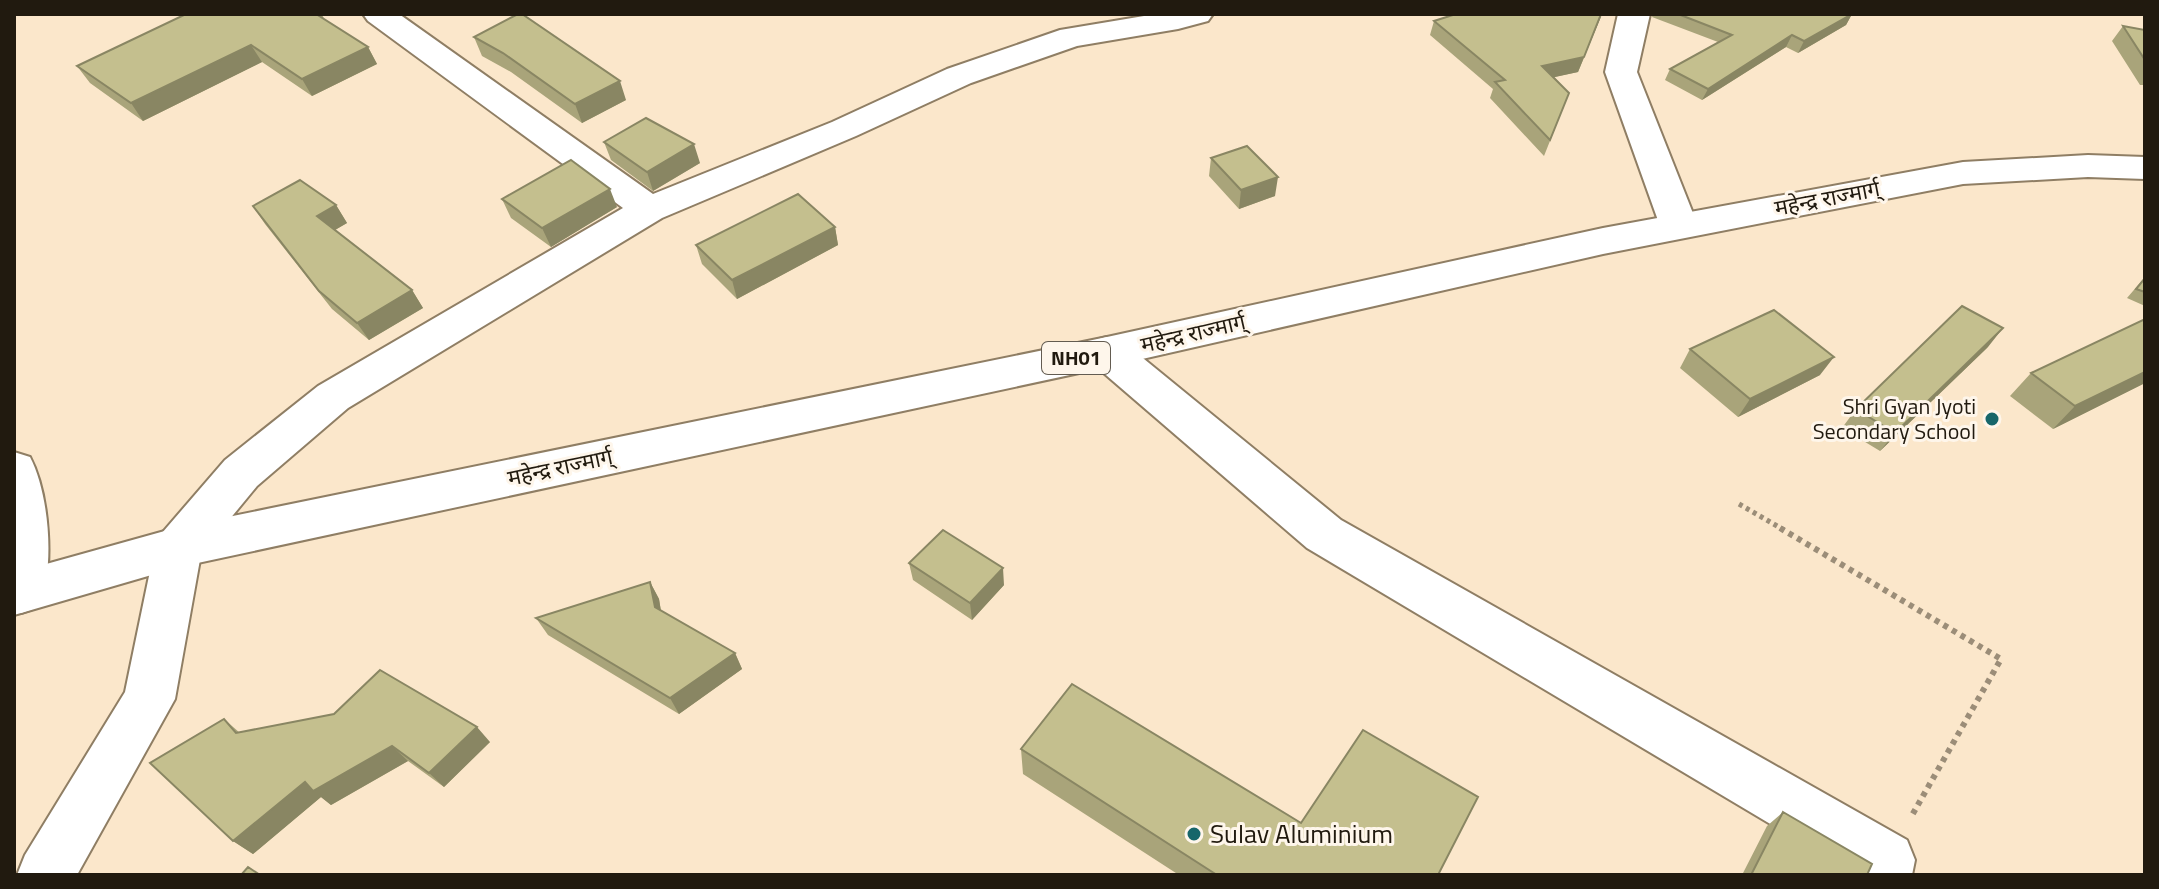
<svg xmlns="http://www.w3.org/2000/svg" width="2159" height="889" font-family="'Titillium Web','Noto Sans Devanagari',sans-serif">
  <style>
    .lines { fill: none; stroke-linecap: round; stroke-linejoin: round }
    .minor-casing { stroke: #8f7e64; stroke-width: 4 }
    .highway-casing { stroke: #8f7e64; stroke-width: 4 }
    .path-far1 { stroke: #9b8d78; stroke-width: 5; stroke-dasharray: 4 4; stroke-linecap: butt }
    .path { stroke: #9b8d78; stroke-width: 6; stroke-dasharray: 5 5; stroke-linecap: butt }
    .minor { fill: #fff; fill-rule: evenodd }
    .highway { fill: #fff; fill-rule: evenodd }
    .wall { fill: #a9a47a }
    .shaded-wall { fill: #898663 }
    .building { fill: #c4bf8e; stroke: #898663; stroke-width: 2 }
    .poi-dot { fill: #17666a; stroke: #fef6eb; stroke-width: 3 }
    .labels { text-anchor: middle; stroke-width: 6; stroke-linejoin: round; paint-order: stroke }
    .shield { fill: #fef6eb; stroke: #635c51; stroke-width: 2 }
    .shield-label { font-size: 20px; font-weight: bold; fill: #211a0f }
    .street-label { font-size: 22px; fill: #211a0f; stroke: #fef6eb }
    .poi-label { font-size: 22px; fill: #211a0f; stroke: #fef6eb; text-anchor: end }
    .near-poi-label { font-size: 26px; fill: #211a0f; stroke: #fef6eb; text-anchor: start }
  </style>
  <rect width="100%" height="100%" fill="#fbe7cb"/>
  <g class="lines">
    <g class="minor-casing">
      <path id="minor" d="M363 14H399L653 194 832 122 947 69 1060 30 1156 14H1213L1208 21 1178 29 1077 46 971 83 856 136 662 218 348 408 257 486 201 554 175 699 77 875H17L25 855 125 692 155 547 162 533 225 460 318 386 623 208 368 21Z
        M1618 14H1650L1637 72 1698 226 1692 235 1679 238 1666 235 1660 226 1605 72Z
        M1107 337 1122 341 1341 520 1907 840 1915 860 1912 875H1856L1307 548 1092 363 1086 352 1092 341Z
        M14 452 30 457C49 493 56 570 38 607L21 613 14 610Z"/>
    </g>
    <g class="highway-casing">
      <path id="highway" d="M2088 155 2145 157V179L2088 177 1963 184 1603 254 1107 367 179 567 14 615V573L179 527 1107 337 1603 228 1963 162Z"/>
    </g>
    <path class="path-far1" d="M1739 504 1784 530"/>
    <path class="path" d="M1780 528 2001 659 1911 817"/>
    <use href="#minor" class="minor"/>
    <use href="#highway" class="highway"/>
  </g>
  <path class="wall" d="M186 14H322L324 19 368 47 377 64 312 96 262 62 143 121 90 83 77 66Z
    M1602 14 1578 72 1554 77 1569 93 1544 156 1490 98 1493 89 1430 35 1434 21Z
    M1653 14H1852L1846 25 1798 53 1786 47 1702 100 1665 80 1670 69 1718 42 1652 17Z
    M2123 26 2145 30V85H2140L2112 41Z
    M474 37 626 100 582 123 511 72 482 56Z
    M604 142 700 163 653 191 611 160Z
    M1211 158 1275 196 1239 209 1209 176Z
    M502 199 617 207 551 247 511 218Z
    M336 205 347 223 335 230 412 290 423 308 369 340 332 309 265 224 253 206Z
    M835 227 838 245 737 299 702 264 696 245Z
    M2145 277V306L2127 298Z
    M2145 319V383L2053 429 2010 396 2031 373Z
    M1988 347 1880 451 1842 428 1856 409Z
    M1690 349 1820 375 1738 417 1680 368Z
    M909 563 1004 585 972 620 913 580Z
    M650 582 659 599 661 611 735 653 742 669 679 714 548 635 536 618Z
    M224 719 240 733 490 742 444 787 408 761 331 805 321 797 253 854 233 841Z
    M1021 749 1301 823 1438 875H1179L1023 774Z
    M1783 812 1867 875H1742L1767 826Z"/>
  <path class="shaded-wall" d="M1602 14 1578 72 1537 81 1542 66Z
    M1852 14 1846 25 1798 53 1804 41Z
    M1792 35 1786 47 1702 100 1708 89Z
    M251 45 262 62 143 121 131 103Z
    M368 47 377 64 312 96 302 79Z
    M620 81 626 100 582 123 575 104Z
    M694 144 700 163 653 191 647 172Z
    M1278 177 1275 196 1239 209 1241 190Z
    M610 189 617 207 551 247 542 228Z
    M336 205 347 223 328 234 317 216Z
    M835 227 838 245 737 299 732 280Z
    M412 290 423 308 369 340 357 323Z
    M2003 328 1988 347 1880 451 1895 433Z
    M1834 357 1820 375 1738 417 1750 399Z
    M2145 372V383L2053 429 2075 406Z
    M1003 568 1004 585 972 620 970 603Z
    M650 582 659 599 663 624 655 607Z
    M735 653 742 669 679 714 670 698Z
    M477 727 490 742 444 787 429 773Z
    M392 746 408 761 331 805 321 797 253 854 233 841 305 782Z"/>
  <path class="building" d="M186 14H316L368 47 302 79 251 45 131 103 77 66Z
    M518 14H522L620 81 575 104 503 53 474 37Z
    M1456 14H1601L1584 57 1542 66 1569 93 1550 140 1495 82 1505 80 1434 21Z
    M1678 14H1852L1804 41 1792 35 1708 89 1670 69 1732 35Z
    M2123 26 2145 30V60Z
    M646 118 694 144 647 172 604 142Z
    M1247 146 1278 177 1241 190 1211 158Z
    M571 160 610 189 542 228 502 199Z
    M300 180 336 205 317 216 412 290 357 323 319 291 253 206Z
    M798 194 835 227 732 280 696 245Z
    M2145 278V292L2136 289Z
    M1962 306 2003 328 1895 433 1856 409Z
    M1774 310 1834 357 1750 399 1690 349Z
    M2145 319V372L2075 406 2031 373Z
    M943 530 1003 568 970 603 909 563Z
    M650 582 655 607 735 653 670 698 536 618Z
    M380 670 477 727 429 773 392 746 313 791 305 782 233 841 150 763 224 719 236 733 334 714Z
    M1072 684 1301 823 1363 730 1478 797 1438 875H1217L1021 749Z
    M1783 812 1872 864 1867 875H1751Z
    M248 867 260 875H241Z"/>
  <g class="poi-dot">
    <circle cx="1992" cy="419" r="8"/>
    <circle cx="1194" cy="834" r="8"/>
  </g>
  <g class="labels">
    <rect class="shield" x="1042" y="342" width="68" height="32" rx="6"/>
    <g class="shield-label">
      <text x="1076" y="365">NH01</text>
    </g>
    <g class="street-label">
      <text transform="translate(1827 198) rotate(-11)" y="8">महेन्द्र राज्मार्ग्</text>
      <text transform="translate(1193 333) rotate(-13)" y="8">महेन्द्र राज्मार्ग्</text>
      <text transform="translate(560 467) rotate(-12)" y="8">महेन्द्र राज्मार्ग्</text>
    </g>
    <g class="poi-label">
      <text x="1976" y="414">Shri Gyan Jyoti<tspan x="1976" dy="25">Secondary School</tspan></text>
    </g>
    <g class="near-poi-label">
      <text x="1210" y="843">Sulav Aluminium</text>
    </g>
  </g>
  <rect width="2159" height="889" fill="none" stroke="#211a0f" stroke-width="32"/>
</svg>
